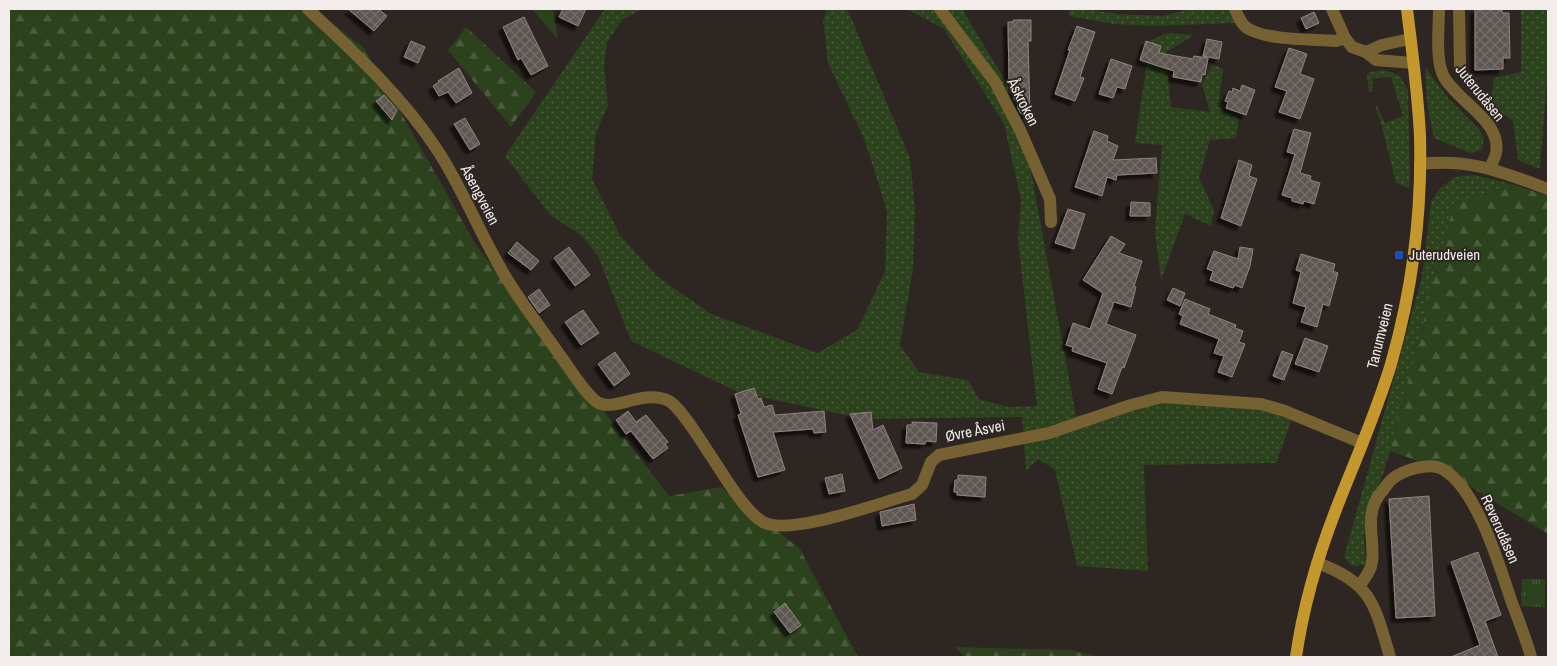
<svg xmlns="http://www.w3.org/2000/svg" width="1557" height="666" font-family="'Archivo Narrow',sans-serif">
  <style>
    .grass { fill: url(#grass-dots) }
    .forest { fill: url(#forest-firs) }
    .park { fill: url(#park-tufts) }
    .building { fill: url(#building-cross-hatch); stroke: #8e8480; filter: url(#shadow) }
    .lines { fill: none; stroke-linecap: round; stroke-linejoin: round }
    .minor { stroke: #766133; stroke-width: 12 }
    .major { stroke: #c4982c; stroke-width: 12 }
    .transit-dot { fill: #1a4fb4; stroke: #2e2622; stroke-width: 2 }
    .labels { text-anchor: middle; stroke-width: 4; stroke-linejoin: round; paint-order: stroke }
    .street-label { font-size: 15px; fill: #f2ecea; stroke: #2e2622 }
    .poi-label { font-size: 15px; fill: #f2ecea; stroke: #2e2622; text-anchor: start }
  </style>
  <defs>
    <pattern id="grass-dots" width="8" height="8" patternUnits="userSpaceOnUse" patternTransform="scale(1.25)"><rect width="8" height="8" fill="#2c421d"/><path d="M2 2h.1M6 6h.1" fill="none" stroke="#4b5d3e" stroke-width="1.8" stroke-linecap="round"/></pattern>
    <pattern id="forest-firs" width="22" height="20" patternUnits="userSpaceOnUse" patternTransform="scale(1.25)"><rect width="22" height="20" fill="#2c421d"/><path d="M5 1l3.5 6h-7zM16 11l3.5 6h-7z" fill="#4b5d3e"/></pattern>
    <pattern id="park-tufts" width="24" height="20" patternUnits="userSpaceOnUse" patternTransform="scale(1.25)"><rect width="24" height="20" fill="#2c421d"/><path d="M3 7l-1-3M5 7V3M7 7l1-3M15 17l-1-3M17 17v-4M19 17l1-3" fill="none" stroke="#4b5d3e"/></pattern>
    <pattern id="building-cross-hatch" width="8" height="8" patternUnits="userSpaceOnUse" patternTransform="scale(1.25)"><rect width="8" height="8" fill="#5e5551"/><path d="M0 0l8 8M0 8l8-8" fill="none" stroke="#766e6a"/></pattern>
    <filter id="shadow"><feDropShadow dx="-4.5" dy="4.5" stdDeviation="1" flood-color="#0009"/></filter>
  </defs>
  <rect width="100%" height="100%" fill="#2e2622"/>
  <path class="grass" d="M605 9H642L622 20 607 42 604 67 608 105 596 133 592 179 620 235 657 276 711 314 818 353 858 329 885 271 887 211 865 141 828 63 823 21 827 9H844L849 13 910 158 915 209 913 269 900 345 919 372 968 380 979 399 1008 407 1037 406 1018 240 1021 200 1004 124 944 29 907 9H962L1018 102 1076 416 1160 400 1252 403 1293 416 1276 463 1144 465 1148 571 1077 566 1055 470 1038 459 1026 471 1022 417 864 419 738 392 631 341 598 256 581 235 550 215 505 156Z
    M1070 9H1084L1118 14 1163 16 1190 9H1230L1234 23 1152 26 1114 24 1069 16Z
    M1521 9H1548V68L1540 169 1518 160 1513 121 1491 104 1494 78 1521 72Z
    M1167 33 1194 35 1165 53 1171 107 1210 112 1202 85 1212 64 1223 69 1218 107 1239 119 1236 138 1210 140 1199 178 1214 210 1211 226 1185 214 1161 280 1155 231 1162 145 1135 143 1150 41Z
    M1425 67 1449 99 1479 129 1484 138 1482 150 1470 153 1434 138 1427 102Z
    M1384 70 1399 75 1408 90 1410 178 1409 188 1396 183 1381 123 1375 106H1377L1385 123 1403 116 1391 77 1372 78 1373 91 1369 92 1367 75 1370 72Z
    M1474 175 1515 185 1454 204 1390 451 1364 536 1366 565 1352 566 1344 557 1422 277 1431 203 1439 189 1455 177Z"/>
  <path class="forest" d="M9 9H314L364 48 476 245 669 496 721 487 800 549 858 657H9Z
    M466 27 536 92 511 127 448 50Z
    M1515 185 1548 196V534L1466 484 1453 473 1390 451 1454 204Z
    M955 647 1071 650 1100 657H965Z"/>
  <path class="park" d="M532 9H553L558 39Z
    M1522 579H1545V607L1521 606Z"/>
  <path class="building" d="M348 9H378L387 16 374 31Z
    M563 9H586L578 26 559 17Z
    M1475 9H1502V13H1509L1510 58H1503V69L1475 70Z
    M1314 12 1319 23 1306 29 1301 18Z
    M524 17 548 66 531 75 521 58 518 60 503 27Z
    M1013 20H1031V41H1028L1030 114H1021L1018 108V101L1014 100 1013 81H1009L1008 22H1013Z
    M1077 26 1095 32 1080 77 1084 78 1075 101 1055 94 1070 50H1068Z
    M1207 39 1222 42 1219 59 1203 56Z
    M411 41 425 47 418 63 404 57Z
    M1146 41 1161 46 1159 53 1193 59 1194 56 1208 58 1205 75 1202 74 1201 82 1173 77 1174 71 1140 60Z
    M1289 48 1307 54 1300 74 1314 79 1300 119 1279 112 1287 91 1275 87Z
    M1111 59 1132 66 1125 89 1117 87 1113 98 1099 94Z
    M459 68 472 93 456 103 448 92 439 96 433 86 439 82 438 81Z
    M1242 85 1255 90 1246 115 1226 108 1228 102 1225 101 1229 91 1232 92 1233 88 1240 91Z
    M384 95 397 110 392 120 376 101Z
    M465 118 480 144 470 150 454 124Z
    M1294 129 1311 133 1300 173 1311 176 1310 180 1320 183 1314 204 1304 201 1303 204 1292 201V198L1282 195 1295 154 1287 152Z
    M1094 131 1108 136 1107 141 1118 146 1113 160 1156 158 1157 173 1117 175 1116 180 1107 177 1102 196 1075 187Z
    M1239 160 1252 165 1249 176 1257 179 1241 226 1221 218Z
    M1131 202 1150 203V216H1130Z
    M1068 209 1085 214 1074 249 1055 243Z
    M1111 236 1125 244 1119 253 1142 261 1134 286 1136 287 1131 307 1114 302 1106 324 1136 335 1124 368 1122 367 1112 394 1098 389 1107 363 1072 351 1073 347 1066 345 1073 323 1090 329 1103 293 1083 280Z
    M517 242 539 261 531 270 508 253Z
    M569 247 590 275 575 286 554 258Z
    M1240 247 1253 249 1250 266 1242 288 1235 285 1233 288 1210 280 1213 271 1207 269 1214 251 1238 259Z
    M1301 254 1335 264 1333 271 1338 273 1329 306 1323 304 1317 327 1301 322 1306 307 1293 303 1301 272 1296 270Z
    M1173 288 1185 293 1180 306 1167 300Z
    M539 289 550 305 539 313 528 297Z
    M1185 299 1210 309 1208 314 1236 325 1235 328 1243 331 1239 342 1245 344 1232 377 1218 372 1224 356 1214 353 1219 339 1180 324 1183 316 1179 314Z
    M583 310 599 333 581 345 565 322Z
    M1305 338 1328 346 1319 372 1295 364Z
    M1282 351 1293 355 1284 380 1273 376Z
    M615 352 630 374 614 386 598 364Z
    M754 388 758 399 761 398 764 407 772 405 775 415 824 411 826 432 814 433 813 429 773 432 785 470 758 477 738 415 741 414 735 394Z
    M628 411 636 422 646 415 668 442 665 444 668 448 653 459 631 431 626 434 616 420Z
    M871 412 873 430 883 425 902 468 879 479 850 414Z
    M912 422 937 423 936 442 926 441 925 444 906 443 907 425H912Z
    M842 474 845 491 829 494 825 478Z
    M958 475 986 477 985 497 957 495V492H954L955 480H958Z
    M1429 496 1435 616 1396 618 1389 499Z
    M914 504 916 520 882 526 880 512Z
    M1478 552 1501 615 1485 621 1498 657H1451L1480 645 1451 562Z
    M785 603 801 625 790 633 774 612Z"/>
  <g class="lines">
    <path class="minor" d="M308 9C355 53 403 97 438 151 462 188 478 229 500 267 516 297 540 326 559 354 569 367 584 393 597 402 613 413 645 388 669 401 681 408 701 441 709 453 722 472 744 511 763 522 789 537 882 502 912 494L922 485 931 462 939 455 1049 433 1131 405 1162 397 1261 404 1285 411 1362 443
      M940 9 995 82 1020 130 1050 199 1051 222
      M1235 9C1238 16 1241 24 1247 28 1268 41 1312 39 1336 41L1345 38
      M1332 9 1345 38 1352 47 1366 52 1376 60 1413 63
      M1439 9C1439 27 1435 61 1444 77 1458 102 1502 121 1496 153 1495 158 1492 163 1490 168
      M1459 9 1460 66
      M1366 52 1382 45 1410 39
      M1420 164C1470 158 1502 172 1548 189
      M1317 563C1372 582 1375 606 1390 657
      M1360 585C1365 578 1371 571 1372 562 1375 539 1364 517 1379 495 1383 491 1387 484 1391 480 1402 470 1431 461 1444 470 1477 490 1499 564 1511 600 1518 619 1526 638 1531 657"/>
    <path class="major" d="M1296 657C1303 607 1317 559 1335 512 1354 463 1376 414 1391 364 1412 291 1422 212 1420 136 1418 94 1412 51 1407 9"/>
  </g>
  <rect class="transit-dot" x="1394" y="250" width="10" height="10" rx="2.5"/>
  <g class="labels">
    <g class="street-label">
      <text transform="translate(1480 93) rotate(51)" y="5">Juterudåsen</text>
      <text transform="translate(1023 102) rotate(63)" y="5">Åskroken</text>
      <text transform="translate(480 195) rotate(62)" y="5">Åsengveien</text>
      <text transform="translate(1380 336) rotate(-76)" y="5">Tanumveien</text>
      <text transform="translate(975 431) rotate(-11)" y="5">Øvre Åsvei</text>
      <text transform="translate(1500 529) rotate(66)" y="5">Reverudåsen</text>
    </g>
    <g class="poi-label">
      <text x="1409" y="260">Juterudveien</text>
    </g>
  </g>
  <rect width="1557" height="666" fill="none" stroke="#f2ecea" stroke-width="20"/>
</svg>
